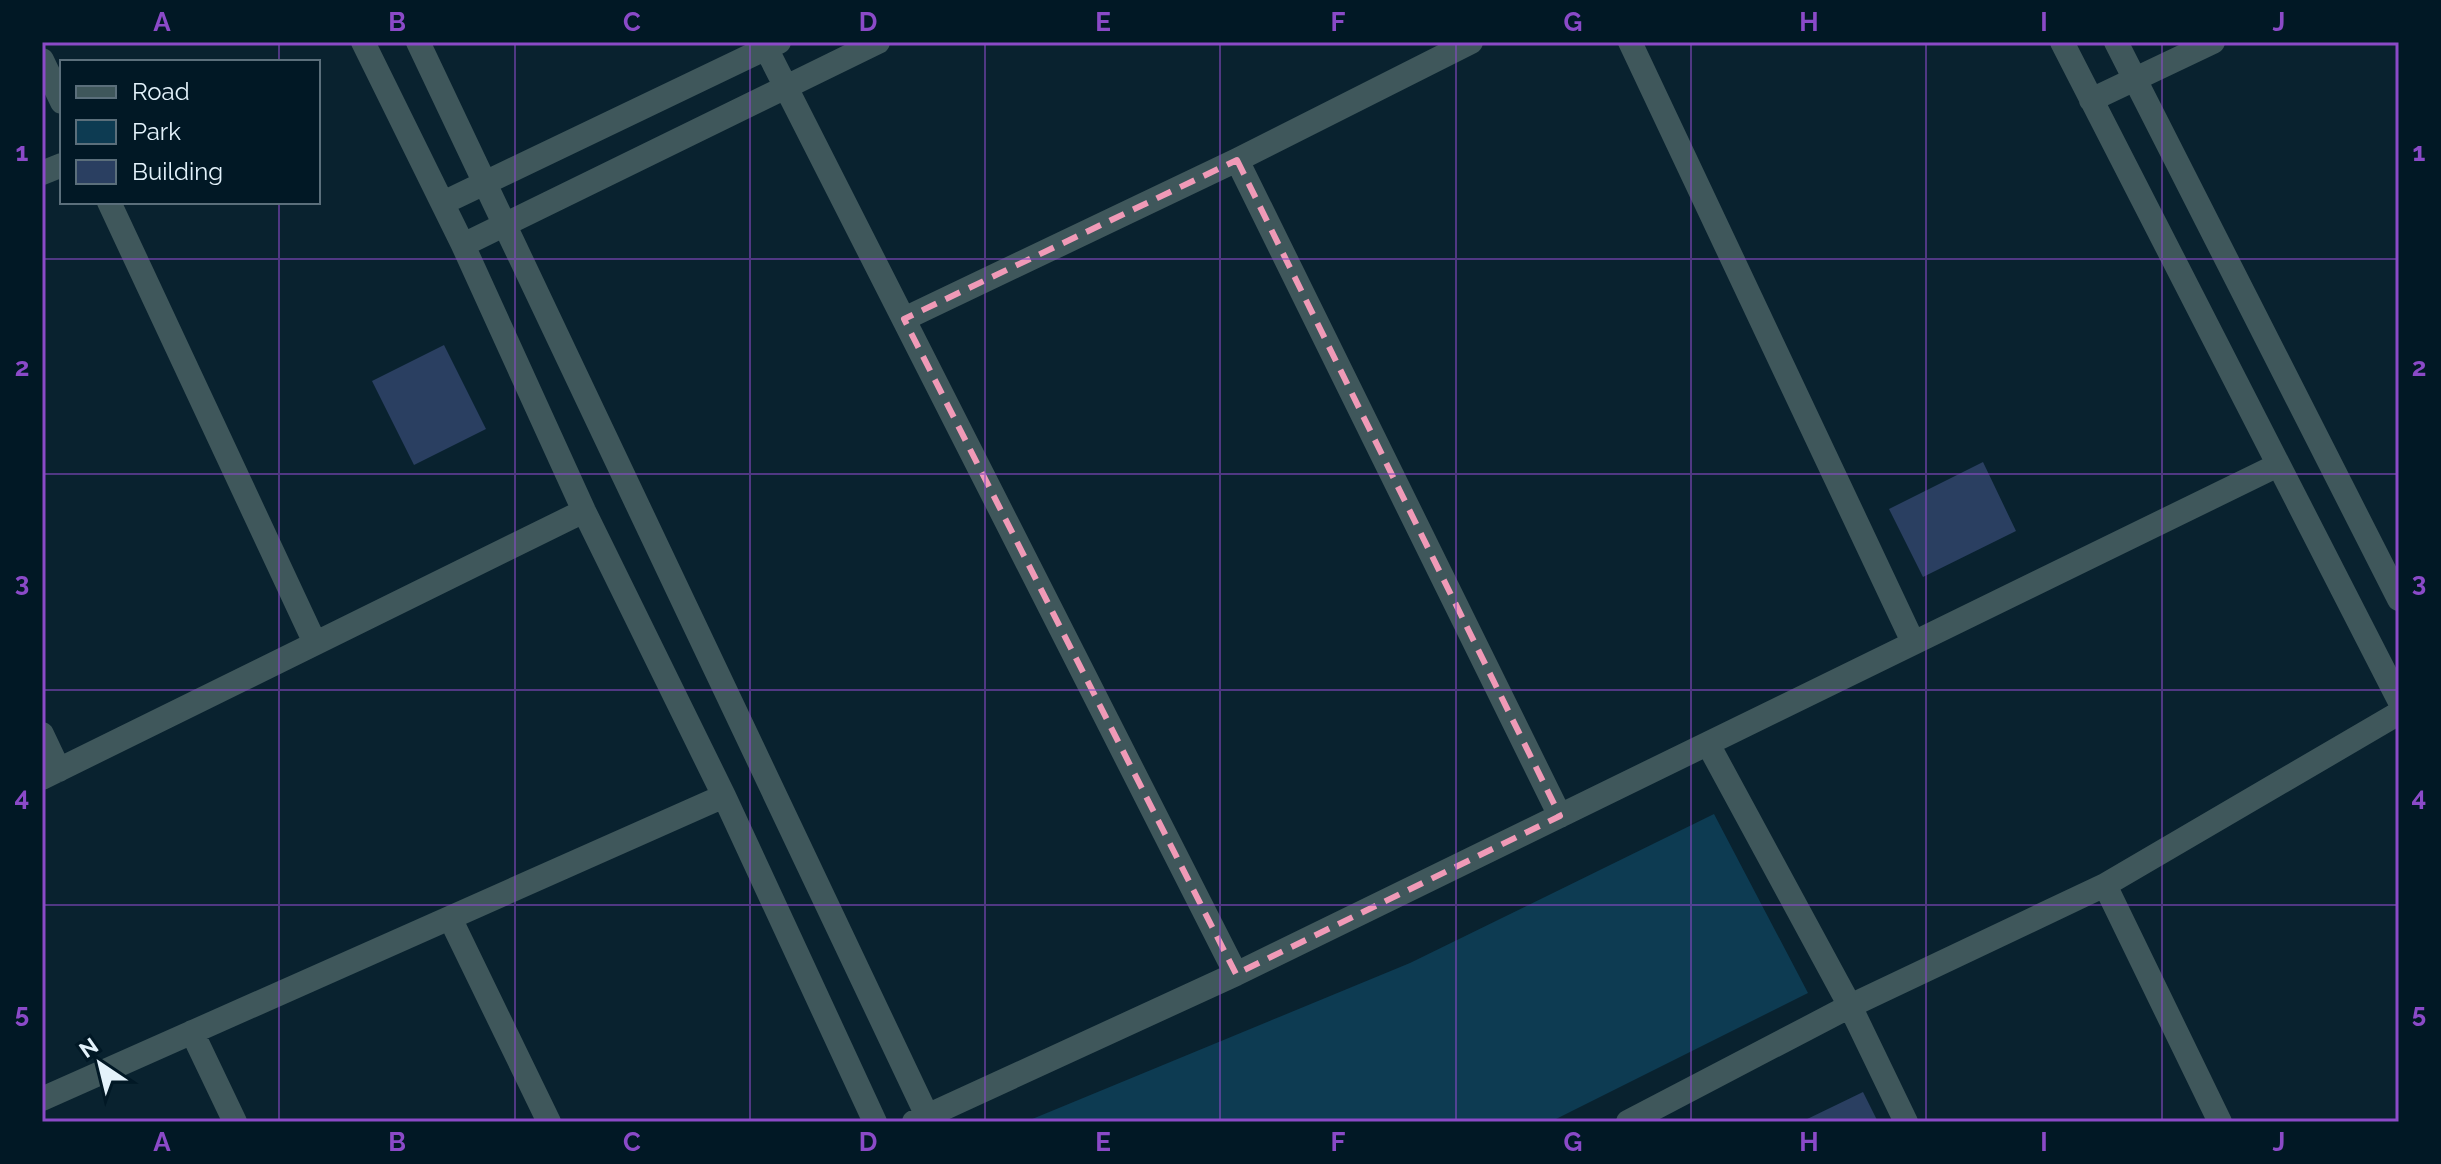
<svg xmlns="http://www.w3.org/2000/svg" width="2441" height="1164" font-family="Raleway,sans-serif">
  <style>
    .green { fill: #0d3b52 }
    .building { fill: #2a3f61 }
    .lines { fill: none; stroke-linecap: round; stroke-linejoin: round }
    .street { stroke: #3f575b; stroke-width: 24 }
    .marked { fill: none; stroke: #f09ab7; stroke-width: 6; stroke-dasharray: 16 10; stroke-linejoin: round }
    .grid { fill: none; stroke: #8b4ac8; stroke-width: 2; stroke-opacity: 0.55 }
    .neatline { fill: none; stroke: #8b4ac8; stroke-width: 3 }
    .grid-label { font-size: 26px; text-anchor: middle; font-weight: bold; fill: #8b4ac8 }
  </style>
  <rect width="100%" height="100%" fill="#09222f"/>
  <path class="green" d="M1714 814 1808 993 1550 1122H1025L1410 963Z"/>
  <path class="building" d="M444 345 486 429 414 465 372 381Z
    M1983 462 2016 531 1923 577 1889 509Z
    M1863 1092 1878 1122H1801Z"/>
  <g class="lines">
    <path class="street" d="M363 42 463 245 584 511 724 796 875 1122
      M418 42 930 1122
      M1630 42 1913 642
      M2062 42 2399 700
      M2116 42 2399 599
      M766 48 1236 974
      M42 60 62 102
      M2091 100 2213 42
      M1237 160 1560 816
      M42 173 62 165
      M109 202 315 643
      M443 203 779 42
      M463 245 878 42
      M904 319 1237 160 1471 42
      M42 734 59 770
      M1708 744 1850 1006 1906 1122
      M42 778 584 511
      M2105 885 2220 1122
      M450 918 549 1122
      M192 1032 235 1122
      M42 1099 724 796
      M914 1122 1236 974 2278 465
      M1628 1122 1850 1006 2105 885 2399 713"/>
  </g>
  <path class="marked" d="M1237 160 1560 816 1236 974 904 319Z"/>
  <path class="grid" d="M279 42V62M515 42V1122M750 42V1122M985 42V1122M1220 42V1122M1456 42V1122M1691 42V1122M1926 42V1122M2162 42V1122M279 202V1122M42 259H2399M42 474H2399M42 690H2399M42 905H2399"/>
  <rect width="2441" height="1164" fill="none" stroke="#011825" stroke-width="88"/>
  <rect x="60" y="60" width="260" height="144" fill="#011825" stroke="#5b6f7b" stroke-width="2"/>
  <rect x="76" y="86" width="40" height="12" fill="#3f575b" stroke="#5b6f7b" stroke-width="2"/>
  <text x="132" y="100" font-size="24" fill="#e3f2fb">Road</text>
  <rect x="76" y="120" width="40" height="24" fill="#0d3b52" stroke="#5b6f7b" stroke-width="2"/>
  <text x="132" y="140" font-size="24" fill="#e3f2fb">Park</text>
  <rect x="76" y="160" width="40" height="24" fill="#2a3f61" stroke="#5b6f7b" stroke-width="2"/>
  <text x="132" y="180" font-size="24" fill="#e3f2fb">Building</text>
  <g transform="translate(100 1064) rotate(325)" stroke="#011825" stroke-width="6" paint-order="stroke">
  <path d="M0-6L14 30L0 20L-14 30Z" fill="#e3f2fb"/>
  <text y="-12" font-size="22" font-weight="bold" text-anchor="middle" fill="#e3f2fb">N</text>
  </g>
  <rect x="44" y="44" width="2353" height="1076" class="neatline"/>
  <g class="grid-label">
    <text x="162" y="31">A</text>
    <text x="397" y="31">B</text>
    <text x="632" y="31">C</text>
    <text x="868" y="31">D</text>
    <text x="1103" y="31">E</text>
    <text x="1338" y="31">F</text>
    <text x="1573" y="31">G</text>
    <text x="1809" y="31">H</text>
    <text x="2044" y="31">I</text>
    <text x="2279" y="31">J</text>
    <text x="22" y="161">1</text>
    <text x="2419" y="161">1</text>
    <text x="22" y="376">2</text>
    <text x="2419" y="376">2</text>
    <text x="22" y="591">3</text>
    <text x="2419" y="591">3</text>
    <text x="22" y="806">4</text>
    <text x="2419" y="806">4</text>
    <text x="22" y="1022">5</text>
    <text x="2419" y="1022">5</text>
    <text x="162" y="1151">A</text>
    <text x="397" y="1151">B</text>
    <text x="632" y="1151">C</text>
    <text x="868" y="1151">D</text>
    <text x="1103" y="1151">E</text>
    <text x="1338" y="1151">F</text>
    <text x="1573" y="1151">G</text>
    <text x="1809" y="1151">H</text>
    <text x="2044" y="1151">I</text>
    <text x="2279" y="1151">J</text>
  </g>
</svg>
